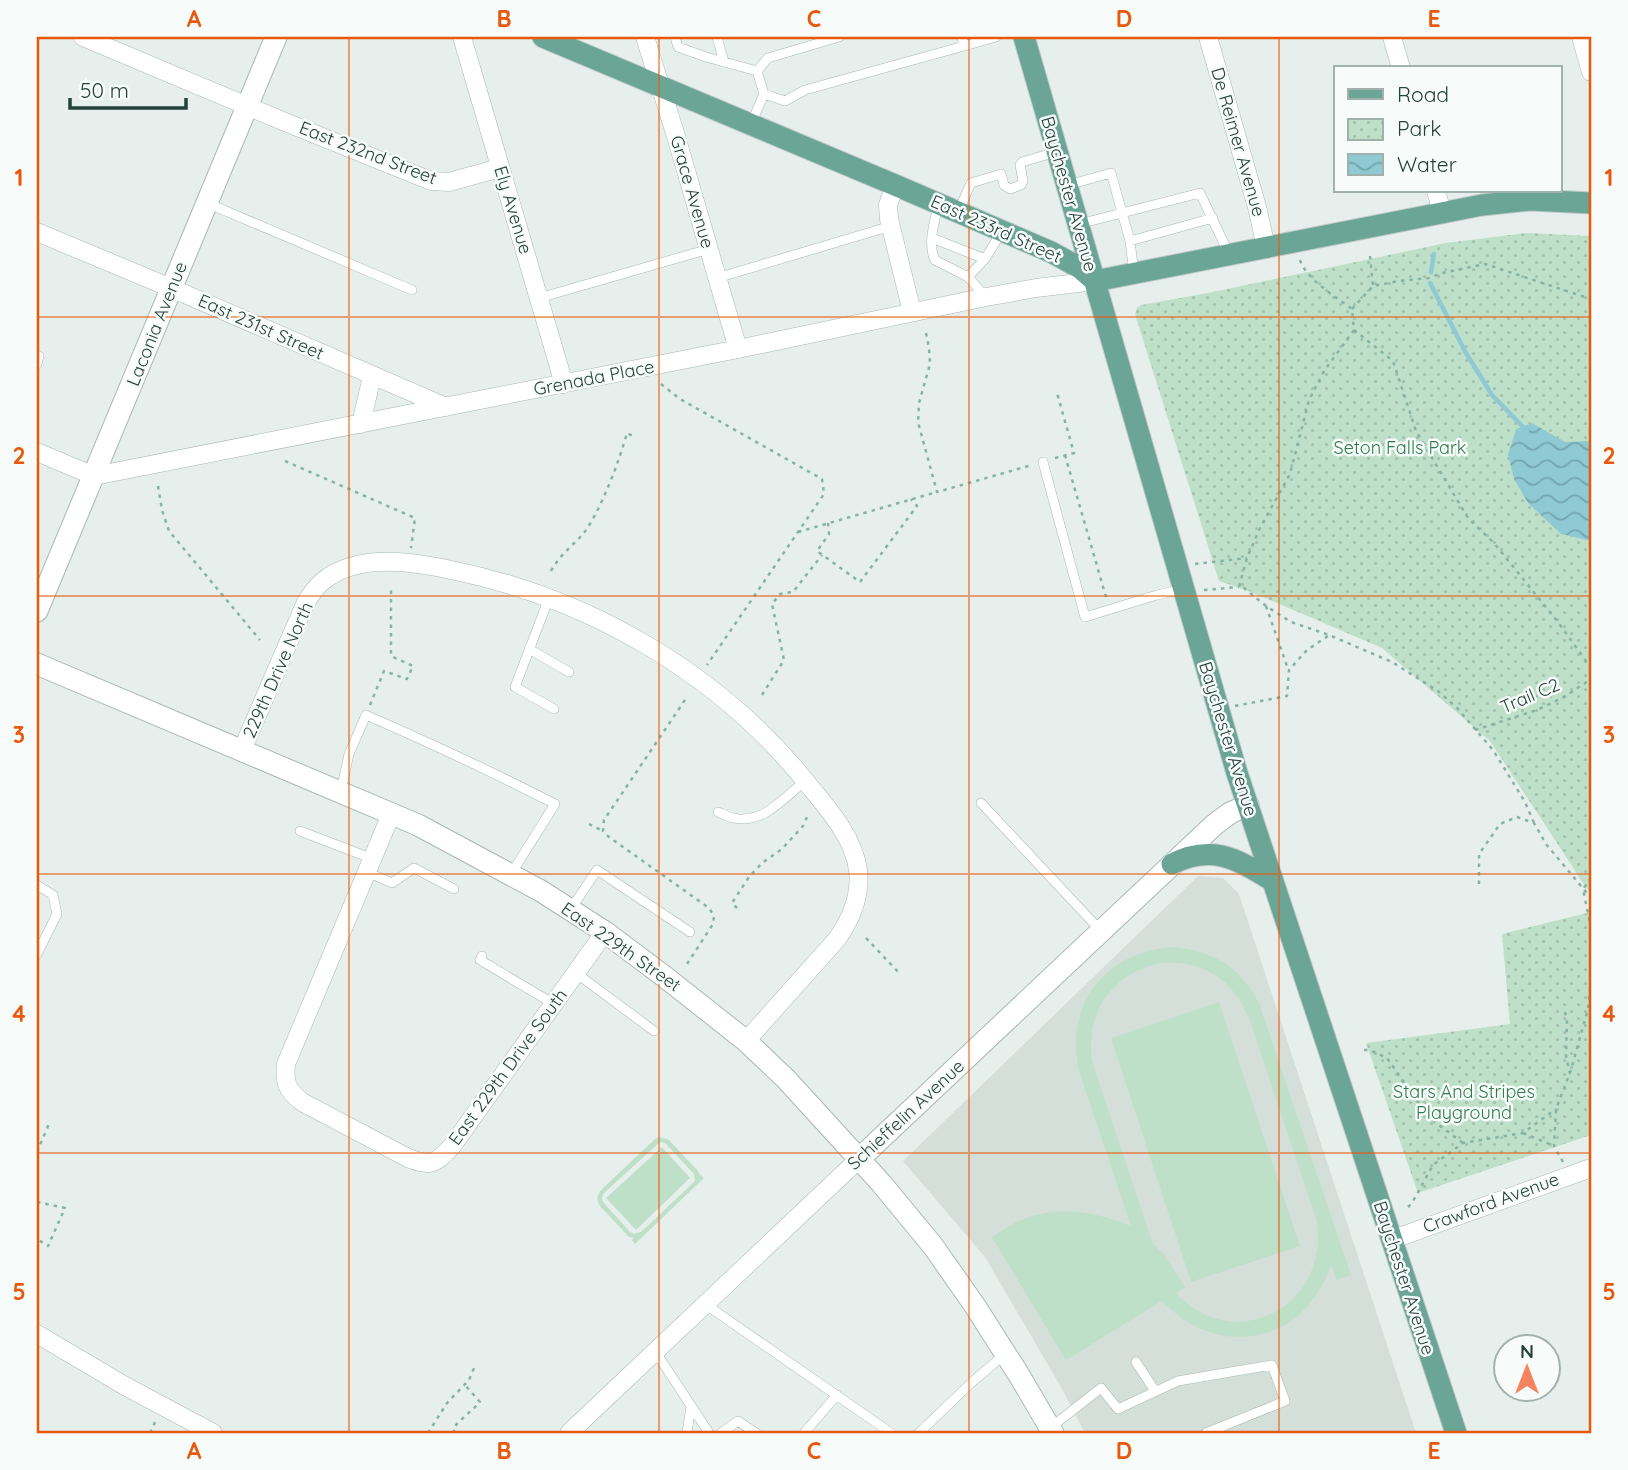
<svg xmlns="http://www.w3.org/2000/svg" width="1628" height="1470" font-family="Quicksand,sans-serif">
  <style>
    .built { fill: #d4dfda }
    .green { fill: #bfe0c8; fill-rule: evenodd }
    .park { fill: url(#park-dots) }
    .water { fill: url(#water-waves) }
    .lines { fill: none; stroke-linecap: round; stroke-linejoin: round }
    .stream { stroke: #8ec9d4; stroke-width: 4.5 }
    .service-casing { stroke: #a8b8b2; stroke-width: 10 }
    .minor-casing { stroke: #a8b8b2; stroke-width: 19 }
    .tertiary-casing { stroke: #a8b8b2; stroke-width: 23 }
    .primary-casing { stroke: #c2cac8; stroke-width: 23 }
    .path { stroke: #86b3a5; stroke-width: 2.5; stroke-dasharray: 3.5 5; stroke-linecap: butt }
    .service { stroke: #fff; stroke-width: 9 }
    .minor { stroke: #fff; stroke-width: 18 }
    .tertiary { stroke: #fff; stroke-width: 21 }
    .primary { stroke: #6aa596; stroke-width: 21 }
    .grid { fill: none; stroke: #e8590c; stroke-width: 2; stroke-opacity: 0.55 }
    .labels { text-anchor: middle; stroke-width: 5; stroke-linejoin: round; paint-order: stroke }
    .street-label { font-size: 18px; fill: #24423a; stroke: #f7fbf9 }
    .park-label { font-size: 18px; fill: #2d7a4b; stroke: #f7fbf9 }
    .neatline { fill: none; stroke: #e8590c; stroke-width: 2.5 }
    .grid-label { font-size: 23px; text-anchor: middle; font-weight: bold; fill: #e8590c }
  </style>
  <defs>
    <pattern id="park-dots" width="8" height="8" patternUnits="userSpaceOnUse" patternTransform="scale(1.75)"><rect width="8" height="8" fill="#bfe0c8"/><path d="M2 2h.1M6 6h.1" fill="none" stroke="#a4c1ad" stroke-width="1.8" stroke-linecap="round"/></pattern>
    <pattern id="water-waves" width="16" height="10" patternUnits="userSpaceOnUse" patternTransform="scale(1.75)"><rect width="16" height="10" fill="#8ec9d4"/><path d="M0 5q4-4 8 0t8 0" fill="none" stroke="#74a5ad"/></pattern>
  </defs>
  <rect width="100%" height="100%" fill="#e6efeb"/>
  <path class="built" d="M1198 876 1223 878 1239 894 1416 1433H1085L1061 1387 985 1257 903 1161Z"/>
  <path class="green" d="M1174 947C1214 951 1240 967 1259 1003L1351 1275 1337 1280 1331 1265C1304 1344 1219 1361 1162 1301L1066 1360 992 1237C1001 1231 1011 1224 1021 1220 1058 1205 1096 1212 1131 1226L1079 1071C1064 1003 1106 951 1174 947ZM1161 963C1205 961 1231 978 1249 1018L1317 1222C1329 1307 1235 1356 1176 1293L1185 1287 1165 1256 1153 1244 1092 1061C1085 1013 1112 973 1161 963Z
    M1219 1002 1300 1246 1191 1282 1111 1038Z
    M659 1137 669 1140 698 1171 700 1176 701 1175 704 1178 635 1244 632 1240 634 1238 629 1237 600 1206C596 1200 597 1194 602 1189L655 1139ZM660 1142 665 1143 694 1174 695 1181 641 1232 634 1234 630 1232 603 1202 602 1199 603 1194Z
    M662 1147 690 1178 636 1230 606 1198Z"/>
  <path class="park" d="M1527 233 1591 236V895L1490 741 1382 648 1251 592 1219 581 1135 314 1137 308 1141 305 1208 293 1446 243Z
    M1591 912V1135L1418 1193 1366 1043 1510 1024 1502 934Z"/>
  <path class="water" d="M1532 423 1565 442 1591 441V541L1561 534 1528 503 1514 479 1508 455 1516 429Z"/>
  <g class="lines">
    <path class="stream" d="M1431 272 1434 254
      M1430 283 1466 353 1492 395 1527 431"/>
    <g class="service-casing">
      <path id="service" d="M675 37 678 47 706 57 757 71
        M717 37 724 62
        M964 46 996 37
        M757 71 768 58 839 37
        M757 71 764 94
        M751 124 764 94 785 101 805 90 964 46 962 37
        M1068 185 1111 173 1130 241 1213 218
        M207 203 412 290
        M938 205C935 221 927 244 935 260L968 277 986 297
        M958 212 971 183 1001 174 1004 185 1010 189 1021 185 1023 181 1020 165 1022 162 1056 152
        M1079 224 1200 193 1229 254
        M932 238 985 259 968 277
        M1130 241 1134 274
        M985 259 1002 231
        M717 278 891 226
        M539 298 709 249
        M37 355 39 356 37 364
        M1043 462 1085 617 1157 595 1183 589
        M549 598 515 687 554 709
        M529 649 569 672
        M341 791 349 754 366 715C430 743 493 772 555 804L511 874
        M981 803 1101 931
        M718 812C723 814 729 817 734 818 763 825 786 796 806 780
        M300 831 373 859
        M367 872 392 883 414 868 454 889
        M37 885 53 895 57 914 37 954
        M571 909 597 870 690 932
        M482 956 480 960 554 1004
        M576 973 654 1031
        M705 1304 891 1433
        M655 1351 709 1433
        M1136 1362 1155 1391
        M1050 1428 1101 1388 1118 1409 1178 1381 1272 1365 1285 1401 1206 1433
        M687 1433 691 1406
        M721 1433 738 1421 756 1433
        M804 1433 837 1395
        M919 1433 972 1382 1004 1355"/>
    </g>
    <g class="minor-casing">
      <path id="minor" d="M83 37 285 122 431 181 449 182 500 168
        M462 37 564 384
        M645 37 675 133 738 349
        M1208 37 1257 207 1266 247
        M1392 37 1401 68
        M1581 37 1591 72
        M895 185 888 205 889 219 912 312
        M1436 191 1442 212
        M37 232 171 288 446 407
        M361 424 372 376
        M37 452 94 476 738 349 986 297 1036 288 1095 281
        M242 750 306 602C311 594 316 587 323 581 359 552 415 562 456 571 594 600 724 677 811 788 830 811 854 839 858 870 861 896 852 918 837 939L746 1041
        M392 812 286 1064C284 1083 287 1090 302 1102L408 1158C432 1167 435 1164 452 1146L605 932
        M1391 1240 1591 1168
        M37 1334 125 1386 213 1433
        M569 1433 859 1159"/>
    </g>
    <g class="tertiary-casing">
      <path id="tertiary" d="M37 611 276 37
        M37 664 418 825 541 891 605 932 665 977 746 1041 786 1079 881 1183 933 1246 975 1306 1019 1375 1053 1433
        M859 1159 1214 825 1230 813 1248 805"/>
    </g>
    <g class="primary-casing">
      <path id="primary" d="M543 37 895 185 1051 252 1080 268 1095 281
        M1024 37 1237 773 1456 1433
        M1095 281 1482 205 1530 200 1591 203
        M1172 864C1213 843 1238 860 1273 881"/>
    </g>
    <path class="path" d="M1370 256 1373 286
      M1300 260C1306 279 1336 297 1352 309L1354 330 1324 371 1309 400 1290 474 1259 530 1247 558 1239 587 1244 588 1266 606 1291 622 1329 635 1392 662 1438 691 1457 708 1493 750 1525 802 1534 823
      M1352 309 1373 286 1399 281 1429 278 1442 273 1485 264 1591 299
      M1354 330 1393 361 1416 431 1468 518 1494 543 1558 622 1591 668
      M926 333 929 348 930 364 919 403 918 422 937 492 1032 465
      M661 384 680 399 822 479 824 494 707 665
      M1065 455 1106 597
      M1055 458 1074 453 1057 393
      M285 461 415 518 411 548
      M158 486 162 510 169 531 260 640
      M828 523 829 534 817 551 860 582 917 506 911 499
      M798 532 937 492
      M1195 564 1247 558
      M551 571C559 556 572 546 583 534 600 513 620 459 627 433L635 437
      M1204 590 1239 587
      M1266 606 1288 669
      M762 695 784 660 772 604 780 594 793 592 822 555
      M685 700 604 820 603 831 609 837 709 908 714 916 713 924 687 964
      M370 705 384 671 407 679 413 666 391 656V586
      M1235 706 1287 696 1289 670 1307 650 1328 636
      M1475 730 1537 710 1564 697 1591 679
      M589 824 603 831
      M1591 878 1583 889 1591 928
      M1479 884V854L1500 824 1517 817 1534 823 1546 844 1591 898
      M737 908 732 903 749 877 762 863 782 849 803 826 807 817
      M866 938 901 975
      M1565 1012 1567 1020 1566 1056 1570 1074
      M1364 1050H1370L1387 1058 1414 1097 1435 1122 1463 1143
      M1523 1133 1554 1146
      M37 1152 49 1124
      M1563 1162 1554 1146 1556 1109 1571 1070 1588 1009 1591 980
      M37 1202 65 1208 48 1246 37 1239
      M1408 1207 1412 1203 1433 1165 1463 1143 1523 1133 1556 1109
      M150 1433 156 1420
      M428 1433 447 1403 469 1380 475 1366
      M455 1433 453 1429C460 1419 471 1412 480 1402L465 1385"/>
    <use href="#service" class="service"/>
    <use href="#minor" class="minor"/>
    <use href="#tertiary" class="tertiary"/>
    <use href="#primary" class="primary"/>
  </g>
  <path class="grid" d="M349 37V1433M659 37V1433M969 37V1433M1279 37V1433M37 317H1591M37 596H1591M37 874H1591M37 1153H1591"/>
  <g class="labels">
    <g class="street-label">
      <text transform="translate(1238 142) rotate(74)" y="6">De Reimer Avenue</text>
      <text transform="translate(368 153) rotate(21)" y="6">East 232nd Street</text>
      <text transform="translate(692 192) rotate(74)" y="6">Grace Avenue</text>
      <text transform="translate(1069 194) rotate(74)" y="6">Baychester Avenue</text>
      <text transform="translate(513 210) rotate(73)" y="6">Ely Avenue</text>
      <text transform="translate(996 229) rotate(24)" y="6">East 233rd Street</text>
      <text transform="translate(157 324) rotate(-68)" y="6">Laconia Avenue</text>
      <text transform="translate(261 327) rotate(24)" y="6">East 231st Street</text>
      <text transform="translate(594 378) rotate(-11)" y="6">Grenada Place</text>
      <text transform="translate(278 670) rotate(-66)" y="6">229th Drive North</text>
      <text transform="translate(1530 696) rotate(-23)" y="6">Trail C2</text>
      <text transform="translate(1228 739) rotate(73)" y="6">Baychester Avenue</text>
      <text transform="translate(621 947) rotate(35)" y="6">East 229th Street</text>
      <text transform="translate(508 1067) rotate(-54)" y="6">East 229th Drive South</text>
      <text transform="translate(906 1115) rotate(-43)" y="6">Schieffelin Avenue</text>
      <text transform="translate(1491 1203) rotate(-20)" y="6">Crawford Avenue</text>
      <text transform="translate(1404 1278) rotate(72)" y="6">Baychester Avenue</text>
    </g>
    <g class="park-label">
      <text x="1400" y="454">Seton Falls Park</text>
      <text x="1464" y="1098">Stars And Stripes<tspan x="1464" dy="21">Playground</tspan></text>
    </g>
  </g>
  <rect width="1628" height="1470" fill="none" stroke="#f7fbf9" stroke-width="77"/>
  <rect x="1334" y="66" width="228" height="126" fill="#f7fbf9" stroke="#a3b1ad" stroke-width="2"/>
  <rect x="1348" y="89" width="35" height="10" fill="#6aa596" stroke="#a3b1ad" stroke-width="2"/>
  <text x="1397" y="102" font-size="21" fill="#24423a">Road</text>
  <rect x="1348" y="119" width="35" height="21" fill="url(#park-dots)" stroke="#a3b1ad" stroke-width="2"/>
  <text x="1397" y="136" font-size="21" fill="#24423a">Park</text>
  <rect x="1348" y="154" width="35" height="21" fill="url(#water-waves)" stroke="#a3b1ad" stroke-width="2"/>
  <text x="1397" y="172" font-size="21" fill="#24423a">Water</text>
  <g transform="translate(1527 1368)"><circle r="33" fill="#f7fbf9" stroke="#a3b1ad" stroke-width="2"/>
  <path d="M0-5L12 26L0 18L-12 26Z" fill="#f4845f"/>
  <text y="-10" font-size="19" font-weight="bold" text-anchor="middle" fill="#24423a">N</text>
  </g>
  <path d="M70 98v10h116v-10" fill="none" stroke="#24423a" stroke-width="3.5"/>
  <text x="80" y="98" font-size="21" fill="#24423a" stroke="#f7fbf9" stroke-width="5" paint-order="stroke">50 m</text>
  <rect x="38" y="38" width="1552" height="1394" class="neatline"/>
  <g class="grid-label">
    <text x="194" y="27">A</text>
    <text x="504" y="27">B</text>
    <text x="814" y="27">C</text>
    <text x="1124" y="27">D</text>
    <text x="1434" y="27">E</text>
    <text x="19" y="186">1</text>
    <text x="1609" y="186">1</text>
    <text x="19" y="464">2</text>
    <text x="1609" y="464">2</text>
    <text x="19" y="743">3</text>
    <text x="1609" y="743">3</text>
    <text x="19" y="1022">4</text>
    <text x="1609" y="1022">4</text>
    <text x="19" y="1300">5</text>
    <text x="1609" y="1300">5</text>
    <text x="194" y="1459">A</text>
    <text x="504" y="1459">B</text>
    <text x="814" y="1459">C</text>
    <text x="1124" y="1459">D</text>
    <text x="1434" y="1459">E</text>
  </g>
</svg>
